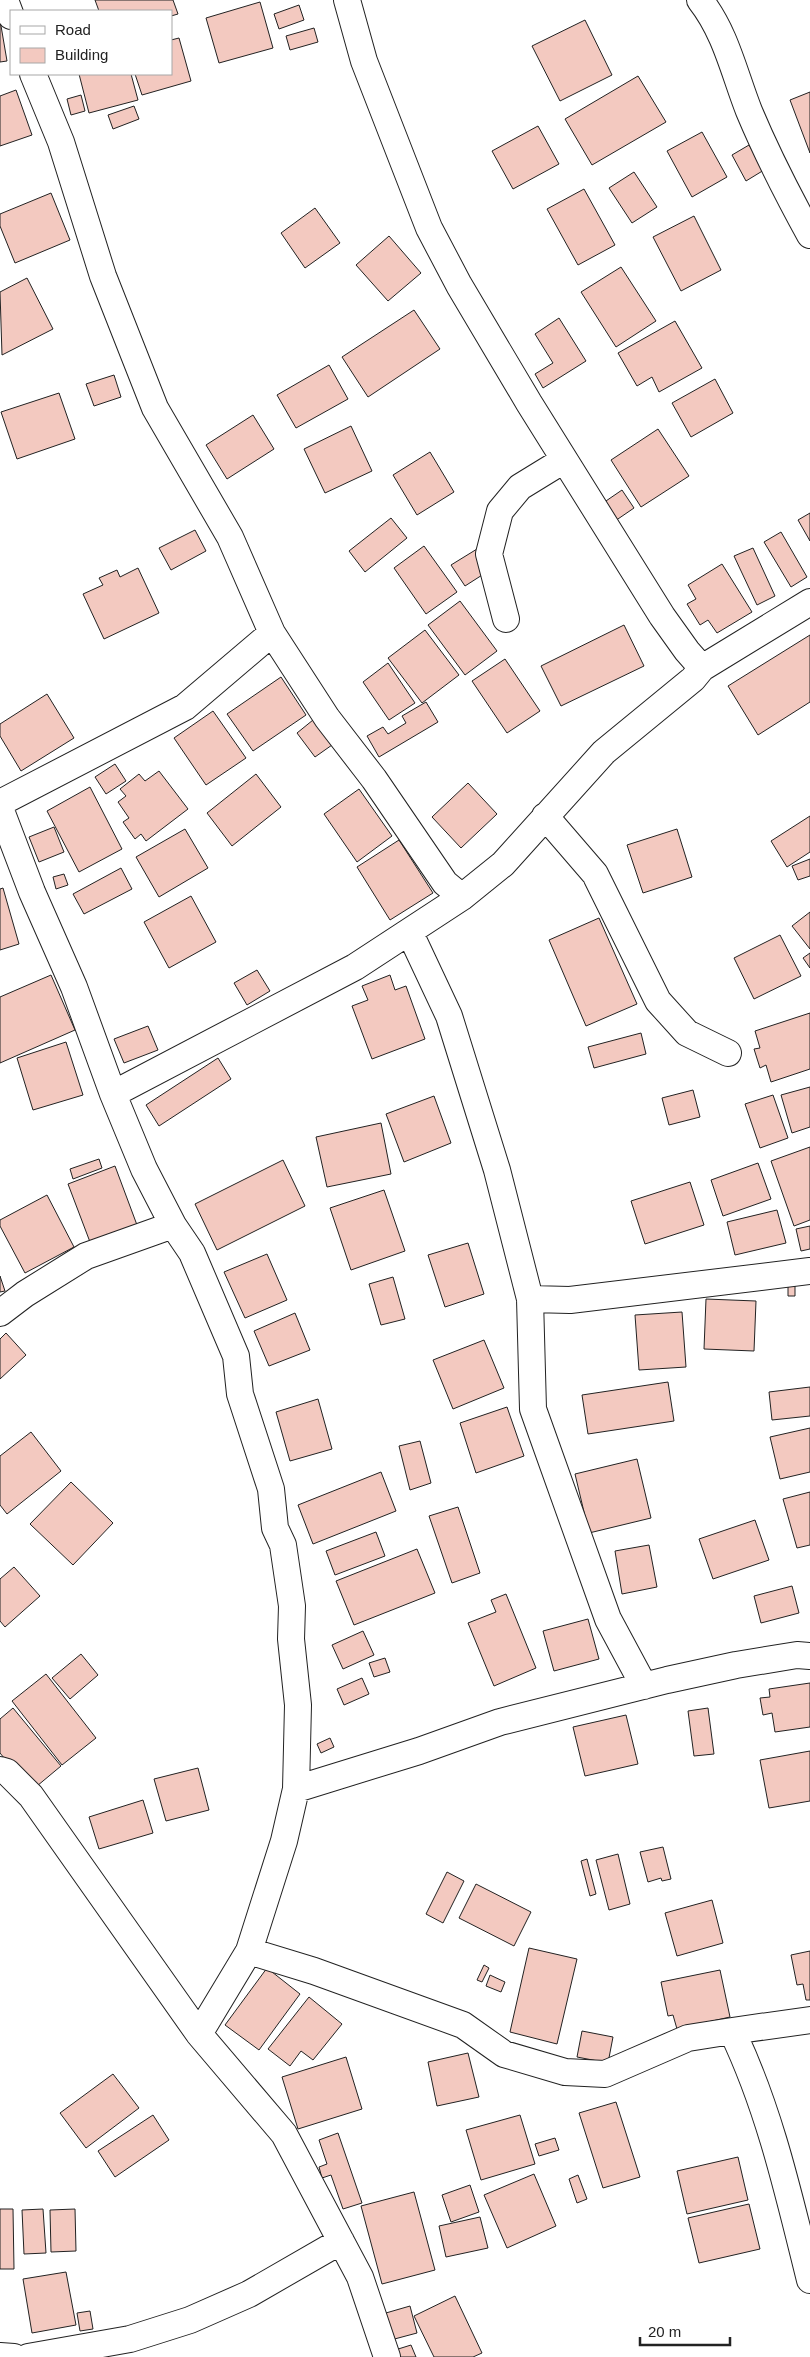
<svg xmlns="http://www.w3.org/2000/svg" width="810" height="2357" font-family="Helvetica,sans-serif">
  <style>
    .building { fill: #f3c9c0; stroke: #222 }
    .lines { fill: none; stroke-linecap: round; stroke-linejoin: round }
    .minor-casing { stroke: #222; stroke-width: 28 }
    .minor { stroke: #fff; stroke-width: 26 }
  </style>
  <rect width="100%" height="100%" fill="#fff"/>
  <path class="building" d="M95 0H173L178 14 171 16V11H99Z
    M260 2 273 48 219 63 206 18Z
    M299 5 304 20 279 29 274 14Z
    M0 20 7 61 0 62Z
    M585 20 612 75 560 101 532 46Z
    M314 28 318 42 290 50 286 36Z
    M179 38 191 81 142 95 135 74H171V40Z
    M79 74H131L138 100 89 113Z
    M638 76 666 122 592 165 565 119Z
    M16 90 32 135 0 146V96Z
    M810 92V153L790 100Z
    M81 95 85 111 71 115 67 99Z
    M134 106 139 119 113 129 108 115Z
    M538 126 559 164 513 189 492 151Z
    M702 132 727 177 692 197 667 151Z
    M749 145 764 170 746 181 732 155Z
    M634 172 657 207 632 223 609 188Z
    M584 189 615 245 578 265 547 209Z
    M51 193 70 240 15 263 0 226V214Z
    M315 208 340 243 305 268 281 233Z
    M694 216 721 270 681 291 653 237Z
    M389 236 421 273 388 301 356 265Z
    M621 267 656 321 616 347 581 292Z
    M27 278 53 329 2 355 0 292Z
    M414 310 440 349 368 397 342 357Z
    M559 318 586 361 543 388 535 374 553 363 535 334Z
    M675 321 702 368 659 392 652 377 637 386 618 353Z
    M329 365 348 399 296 428 277 395Z
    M114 375 121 397 94 406 86 384Z
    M715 379 733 413 691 437 672 403Z
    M59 393 75 439 17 459 1 412Z
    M253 415 274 449 227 479 206 445Z
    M351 426 372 471 325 493 304 449Z
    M658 429 689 476 641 507 611 460Z
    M430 452 454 492 417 515 393 475Z
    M622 490 634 508 615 521 603 503Z
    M810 513V541L798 520Z
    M391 518 407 538 365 572 349 551Z
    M195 530 206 551 171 570 159 548Z
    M781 532 807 577 791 587 764 542Z
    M424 546 457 592 426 614 394 568Z
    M753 548 775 596 757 605 734 556Z
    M477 549 490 570 465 586 451 565Z
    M722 564 752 612 717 633 708 620 700 625 687 604 696 599 688 585Z
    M138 568 159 613 104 639 83 594 103 585 99 578 117 570 120 577Z
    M460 601 497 651 465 675 428 625Z
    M624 625 644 666 561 706 541 666Z
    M425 630 459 675 422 703 388 658Z
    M810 635V702L758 735 728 686Z
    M505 659 540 711 507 733 472 681Z
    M388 663 415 703 389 720 363 682Z
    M281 677 306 715 253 751 227 714Z
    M47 694 74 738 21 771 0 736V724Z
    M426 702 438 722 379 757 367 736 383 727 388 734 406 723 402 716Z
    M213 711 246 758 206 785 174 738Z
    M313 720 332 745 315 757 297 733Z
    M115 764 126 781 106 794 95 777Z
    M159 771 188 809 146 841 141 834 135 839 123 822 129 818 118 802 126 796 120 789 139 774 145 781Z
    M256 774 281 807 232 846 207 813Z
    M468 783 497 814 461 848 432 817Z
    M90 787 122 849 79 872 47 811Z
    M359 789 392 836 357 862 324 814Z
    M810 816V852L787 867 771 841Z
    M54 827 64 852 39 862 29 837Z
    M185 829 208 868 159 897 136 857Z
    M677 829 692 877 643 893 627 845Z
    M399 840 433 893 390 920 357 867Z
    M810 859V876L798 880 792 866Z
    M121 868 132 889 84 914 73 894Z
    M64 874 68 885 56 889 53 877Z
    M3 888 19 944 0 950V889Z
    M191 896 216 942 169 968 144 922Z
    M810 912V949L792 926Z
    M599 918 637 1004 586 1026 549 940Z
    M780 935 801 976 754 999 734 958Z
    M810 953V968L803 958Z
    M257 970 270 991 247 1005 234 983Z
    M51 975 75 1030 0 1063V997Z
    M390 975 395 990 406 986 425 1039 372 1059 352 1006 368 1000 362 986Z
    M810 1013V1069L771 1082 766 1065 760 1068 754 1049 760 1048 755 1031Z
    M148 1026 158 1050 124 1063 114 1039Z
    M641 1033 646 1054 594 1068 588 1047Z
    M66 1042 83 1095 33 1110 17 1058Z
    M218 1058 231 1079 159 1126 146 1105Z
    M810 1087V1127L792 1133 781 1095Z
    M693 1090 700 1117 669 1125 662 1098Z
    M773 1095 788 1138 760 1148 745 1104Z
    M434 1096 451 1143 404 1162 386 1114Z
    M381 1123 391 1174 327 1187 316 1137Z
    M810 1147V1220L794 1226 771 1161Z
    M99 1159 102 1168 73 1179 70 1169Z
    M283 1160 305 1206 217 1250 195 1204Z
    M758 1163 771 1199 723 1216 711 1180Z
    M115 1166 137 1225 90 1242 68 1184Z
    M690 1182 704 1225 645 1244 631 1201Z
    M384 1190 405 1251 351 1270 330 1208Z
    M47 1195 74 1247 25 1273 0 1226V1220Z
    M777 1210 786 1243 735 1255 727 1222Z
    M810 1226V1249L801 1251 796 1229Z
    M468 1243 484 1294 445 1307 428 1255Z
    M267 1254 287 1300 245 1318 224 1272Z
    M0 1276 5 1291 0 1292Z
    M393 1277 405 1319 381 1325 369 1284Z
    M788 1286H795V1296H788Z
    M706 1299 756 1301 754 1351 704 1349Z
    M682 1312 686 1367 639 1370 635 1315Z
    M295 1313 310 1350 269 1366 254 1331Z
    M6 1333 26 1355 0 1379V1339Z
    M484 1340 504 1388 453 1409 433 1360Z
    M668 1382 674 1421 588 1434 582 1395Z
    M810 1387V1416L772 1420 769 1392Z
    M318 1399 332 1449 290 1461 276 1412Z
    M507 1407 524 1456 476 1473 460 1423Z
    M810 1428V1472L780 1479 770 1437Z
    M31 1432 61 1471 7 1514 0 1505V1456Z
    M420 1441 431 1483 410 1490 399 1446Z
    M637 1459 651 1518 589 1533 575 1474Z
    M381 1472 396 1511 313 1544 298 1505Z
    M71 1482 113 1523 73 1565 30 1524Z
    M810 1492V1545L797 1548 783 1499Z
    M458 1507 480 1573 452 1583 429 1516Z
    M755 1520 769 1560 713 1579 699 1539Z
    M376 1532 385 1556 335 1575 326 1551Z
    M649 1545 657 1587 622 1594 615 1551Z
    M417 1549 435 1593 354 1625 336 1581Z
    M14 1567 40 1596 5 1627 0 1621V1579Z
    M792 1586 799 1613 761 1623 754 1596Z
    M506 1594 536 1668 494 1686 468 1623 496 1612 491 1600Z
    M588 1619 599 1659 554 1671 543 1631Z
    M363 1631 374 1655 343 1669 332 1645Z
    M81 1654 98 1675 70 1699 52 1678Z
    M385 1658 390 1672 374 1677 369 1663Z
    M46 1674 96 1738 62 1765 12 1701Z
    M362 1678 369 1694 344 1705 337 1689Z
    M810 1683V1727L775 1732 772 1713 763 1715 760 1698 770 1697 769 1689Z
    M13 1708 61 1766 31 1791 0 1753V1719Z
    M708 1708 714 1754 694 1756 688 1711Z
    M626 1715 638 1764 585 1776 573 1727Z
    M330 1738 334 1747 321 1753 317 1744Z
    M810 1751V1801L769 1808 760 1760Z
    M198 1768 209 1810 166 1821 154 1779Z
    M143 1800 153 1833 99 1849 89 1817Z
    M663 1847 671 1879 662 1881 661 1878 648 1882 640 1852Z
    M618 1854 630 1904 609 1910 596 1860Z
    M587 1859 596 1894 590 1896 581 1861Z
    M447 1872 464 1881 443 1923 426 1914Z
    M476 1884 531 1912 514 1946 459 1918Z
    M712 1900 723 1943 677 1956 665 1913Z
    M529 1948 577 1959 557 2044 510 2032Z
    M810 1951V2000H806L803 1984 797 1985 791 1955Z
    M484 1965 489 1968 482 1982 477 1980Z
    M267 1968 300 1994 259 2050 225 2025Z
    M720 1970 730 2017 677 2029 673 2015 668 2016 661 1982Z
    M490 1975 505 1982 501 1992 486 1986Z
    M309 1997 342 2024 313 2060 301 2051 290 2066 268 2049Z
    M582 2031 613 2037 608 2063 577 2057Z
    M468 2053 479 2097 437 2106 428 2062Z
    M346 2057 362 2109 298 2129 282 2077Z
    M113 2074 139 2108 86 2148 60 2113Z
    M616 2102 640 2177 603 2188 579 2113Z
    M153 2115 169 2140 115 2177 98 2151Z
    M520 2115 535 2164 481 2180 466 2130Z
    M338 2133 362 2203 343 2209 331 2175 322 2178 319 2167 327 2164 319 2140Z
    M555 2138 559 2150 539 2156 535 2144Z
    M738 2157 748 2200 687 2214 677 2171Z
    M534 2174 556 2226 507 2248 484 2195Z
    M578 2175 587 2199 577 2203 569 2179Z
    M470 2185 479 2212 451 2222 442 2195Z
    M414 2192 435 2270 382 2284 361 2206Z
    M749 2204 760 2249 699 2263 688 2218Z
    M0 2209H13L14 2269H0Z
    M43 2209 46 2253 24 2254 22 2210Z
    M75 2209 76 2251 51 2252 50 2210Z
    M480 2217 488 2248 446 2257 439 2226Z
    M66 2272 76 2325 32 2333 23 2279Z
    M455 2296 482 2353 473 2357H434L414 2316Z
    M410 2306 417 2333 387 2341 379 2315Z
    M90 2311 93 2329 80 2331 77 2313Z
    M411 2345 416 2357H397L395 2350Z"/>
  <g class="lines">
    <g class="minor-casing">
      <path id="minor" d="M5 0 11 16
        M347 0 364 61 429 228 459 285 529 403 662 616 687 651 702 668
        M700 0C726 33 734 73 749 111 767 154 788 195 810 235
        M33 74 61 142 103 276 155 408 230 537 272 633 327 718 374 779 445 883 462 897
        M506 619 489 554 500 511 520 487 564 460
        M0 803 185 707 272 633
        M0 808 32 892 74 987 113 1094 144 1169 173 1225 192 1253 236 1356 240 1394 271 1489 275 1528 283 1545 292 1606 291 1639 298 1705 296 1789 284 1841 249 1951 199 2034
        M545 816 595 874 658 1001 687 1033 728 1053
        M410 933 449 1016 497 1170 530 1299 533 1409 608 1619 644 1686
        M113 1094 355 967 462 897 503 864 604 752 693 679 702 668 810 602
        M530 1299 570 1300 810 1271
        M0 1313 25 1294 86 1256 173 1225
        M0 1770 7 1772 31 1796 199 2034 284 2134 360 2277 387 2357
        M296 1789 419 1751 500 1722 667 1680 736 1665 797 1655 810 1656
        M249 1951 314 1971 463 2025 504 2054 565 2072 605 2074 688 2038 732 2031C770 2110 789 2196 810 2280
        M732 2031 810 2020
        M0 2356 14 2357
        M28 2357 130 2339 190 2320 249 2294 341 2241"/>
    </g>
    <use href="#minor" class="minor"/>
  </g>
  <rect x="10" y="10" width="162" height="65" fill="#ffffff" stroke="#a7a7a7"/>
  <rect x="20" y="26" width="25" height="8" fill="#ffffff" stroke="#a7a7a7"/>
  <text x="55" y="35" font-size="15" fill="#222222">Road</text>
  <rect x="20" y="48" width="25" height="15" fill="#f3c9c0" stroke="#a7a7a7"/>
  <text x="55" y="60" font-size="15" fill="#222222">Building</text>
  <path d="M640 2337v8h90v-8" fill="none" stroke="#222222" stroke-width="2.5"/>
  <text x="648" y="2337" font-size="15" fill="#222222" stroke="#ffffff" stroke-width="4" paint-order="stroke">20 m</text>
</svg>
